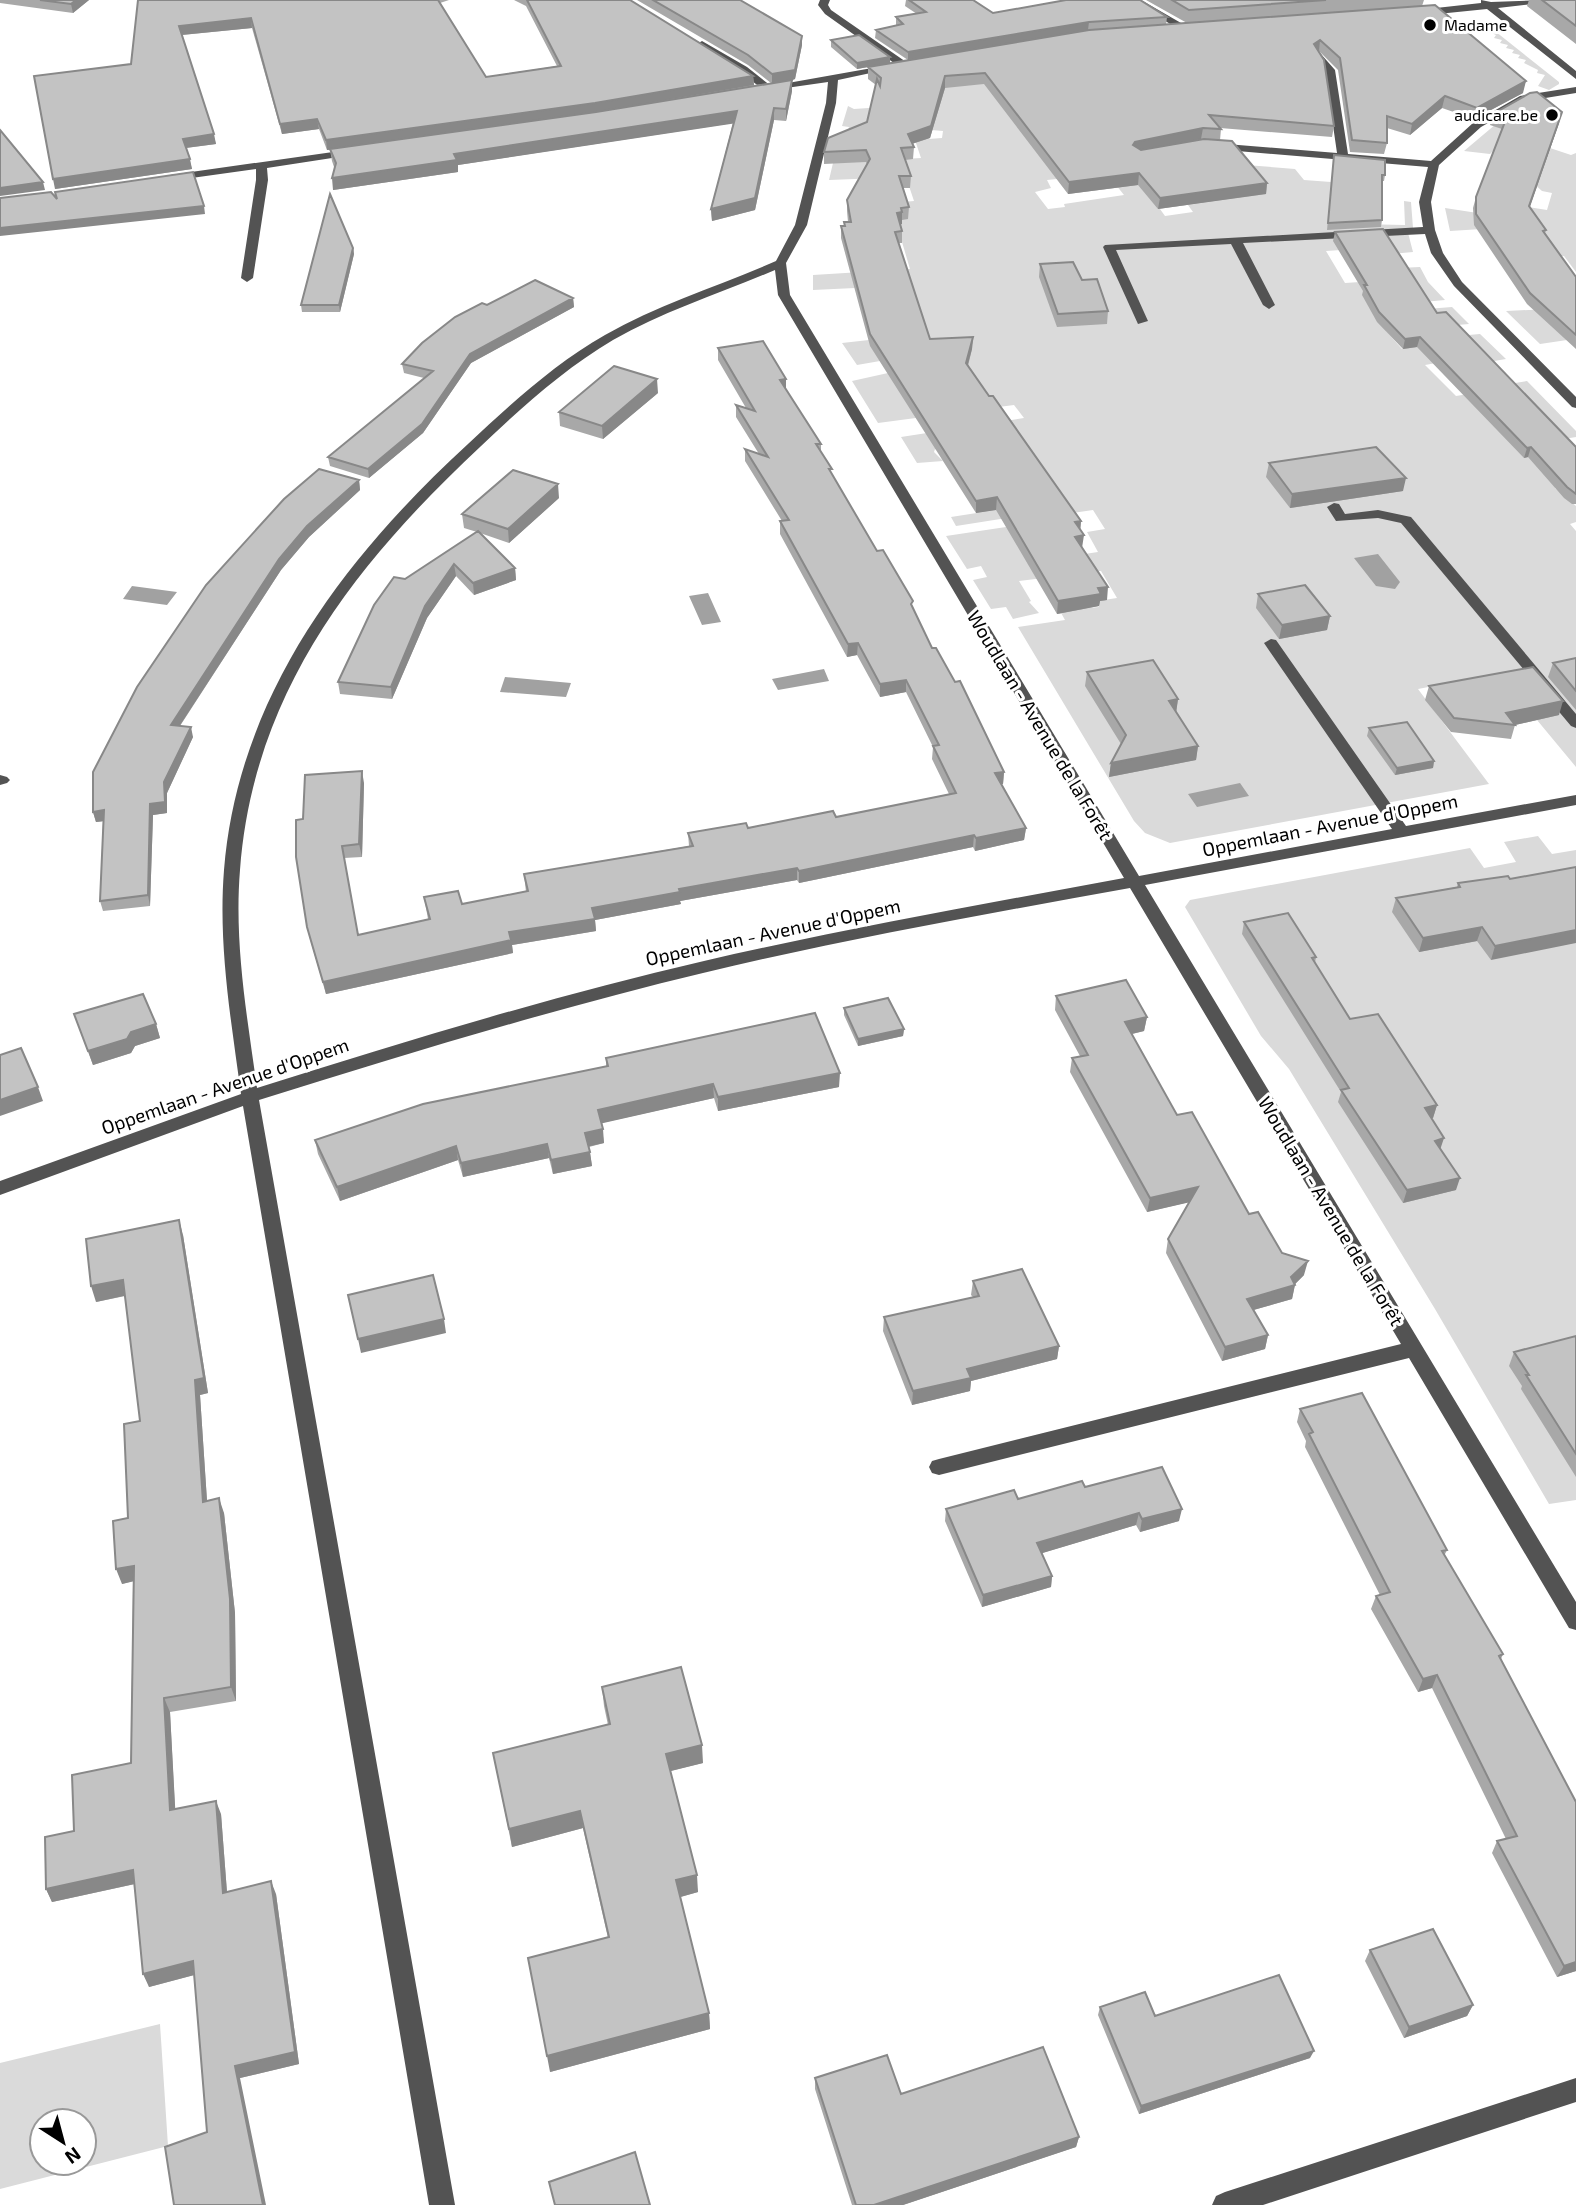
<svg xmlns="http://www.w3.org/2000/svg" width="1576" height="2205" font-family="'Exo 2',sans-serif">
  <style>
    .green { fill: #dadada; fill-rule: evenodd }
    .water { fill: #a1a1a1 }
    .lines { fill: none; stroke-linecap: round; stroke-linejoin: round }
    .minor { fill: #535353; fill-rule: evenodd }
    .wall { fill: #a8a8a8 }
    .shaded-wall { fill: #888 }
    .building { fill: #c3c3c3; stroke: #888; stroke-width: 2 }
    .poi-dot { fill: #000; stroke: #fff; stroke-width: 2.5 }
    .labels { text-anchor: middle; stroke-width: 6; stroke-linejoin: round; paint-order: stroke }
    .far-poi-label { font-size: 16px; fill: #000; stroke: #fff; text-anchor: start }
    .street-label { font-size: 19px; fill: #000; stroke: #fff }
  </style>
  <rect width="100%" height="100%" fill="#fff"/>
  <path class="green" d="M1481 20 1559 82V84L1549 90 1538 86 1545 75 1537 73 1538 70 1524 63 1526 60 1518 58 1520 55 1512 53 1514 50 1506 48 1508 45 1500 43 1502 40 1494 38 1496 35 1483 29 1485 26 1477 24Z
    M959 81 1220 110 1057 179 1047 180 1051 188 1035 192 1048 209 1065 207 1064 204 1124 195 1112 180 1137 177 1165 216 1193 212 1188 205 1265 194 1246 165 1295 169 1304 180 1331 182 1356 224 1405 225 1404 201 1411 202 1413 228 1407 229 1413 252 1391 254 1386 247 1326 251 1345 283 1405 279 1399 268 1420 267 1428 282 1445 300 1423 302 1427 309 1452 307 1469 324 1386 331 1402 349 1460 340 1457 336 1480 334 1506 359 1482 363 1475 356 1425 365 1456 396 1505 388 1503 385 1527 381 1576 431V437L1558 440 1567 450 1555 488 1576 506V522L1570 524 1576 531V767L1537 720 1545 717 1449 683 1418 689 1489 784 1170 843 1145 833 1134 821 1018 627 1065 620 1060 611 1099 607 1097 601 1117 598 1101 571 1019 581 1031 601 1029 602 1039 613 1013 619 1006 607 991 609 973 580 987 577 981 566 967 569 946 536 1006 527 1058 558 1098 552 1087 532 1105 529 1093 510 1052 516 1038 513 956 526 951 517 1028 505 935 449 934 452 943 461 917 463 901 437 1024 418 1014 405 878 423 852 381 888 373 880 361 857 365 842 343 869 340 854 284 855 288 813 290V275L910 269 897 225 903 202 914 201 906 177 829 180 833 163 921 158 915 140 942 138 943 131 931 130 846 138 849 127 842 126 848 106 854 109 912 105 911 99Z
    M1496 124 1529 141 1571 155 1576 153V272L1564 256H1559L1532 226 1450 231 1445 208 1497 216 1528 207 1547 210 1552 193 1542 191 1495 149 1490 154 1464 151Z
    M1549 309 1567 340 1540 344 1506 311Z
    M1538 836 1552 854 1576 850V1500L1549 1504 1435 1309 1289 1069 1261 1036 1185 907 1190 900 1470 848 1484 868 1516 862 1504 842Z
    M160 2024 168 2146 0 2189V2063ZM42 2121H84V2163H42Z"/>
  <path class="water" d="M1378 554 1400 582 1395 589 1376 586 1354 558Z
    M132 586 177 592 167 605 123 599Z
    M708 593 721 622 702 625 689 596Z
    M824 669 829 681 778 690 772 679Z
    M505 677 571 683 566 697 500 692Z
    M1240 783 1249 796 1197 807 1188 794Z"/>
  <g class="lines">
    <path class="minor" d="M820 0H830L828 5 831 10 909 64V68H901L825 14 818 5Z
      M1129 0H1141L1188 27 1179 29Z
      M1481 0 1491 2 1546 0 1541 3 1498 8 1576 71V79L1487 9 1418 16 1413 13 1418 10 1481 3Z
      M702 41 747 67 771 86 889 65 894 68 838 80 836 103 807 225 786 263 790 295 1139 876 1392 829 1264 643 1271 639 1276 640 1406 826 1576 795V805L1145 885 1576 1602V1630L1569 1628 1409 1358 939 1475 932 1473 929 1467 932 1461 939 1459 1401 1344 1130 888C987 914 844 939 703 973 553 1009 406 1054 259 1100L455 2205H429L243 1106 0 1195V1181L241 1094C231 1020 218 945 224 870 238 696 344 558 468 444 511 404 554 364 605 335 659 304 719 286 776 261L795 225 826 103 828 82 765 91 739 71 698 46 697 44ZM775 270 778 295 1124 878C984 904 843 929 704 961 554 996 405 1041 257 1088 247 1016 234 943 240 870 253 693 355 564 480 447 521 408 564 369 613 340 664 311 721 293 775 270Z
      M1320 53 1335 70 1348 154 1431 161 1473 123 1520 96 1576 87V93L1527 101 1481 127 1439 165 1431 202 1435 230 1443 253 1462 282 1576 397V408L1572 407 1454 286 1431 253 1425 234 1243 243 1275 305 1269 309 1263 305 1231 244 1116 250 1148 321 1138 324 1103 247 1105 245 1423 227 1419 202 1428 167 1214 149 1209 146 1214 143 1337 153 1325 70 1315 56Z
      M354 149 358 150V154L267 168 268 180 253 278 247 282 241 278 256 180V169L170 181 164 178 170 175Z
      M1334 503 1339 504 1345 514 1378 510 1411 517 1576 714V728L1571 726 1401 523 1378 518 1336 521 1327 507Z
      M0 775 7 777 10 780 7 783 0 785Z
      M1576 2078V2102L1263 2205H1212L1216 2196 1225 2192Z"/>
  </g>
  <path class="wall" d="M0 0H89L73 13 0 3Z
    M138 0H449L440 3 486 77 557 66 526 6 514 0H630L753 76 754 85 771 83 748 65 637 0H740L802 36V45L795 79 792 80V91L786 121 774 120 755 210 712 221 711 209 733 123 458 165V172L333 190 334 167 332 161 330 150H327L319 129 282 134 252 28 182 35 216 144 186 148 192 169 55 189 131 64Z
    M906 0H973L993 13 1167 17 1166 25 1187 23 1146 0H1424L1422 6 1523 93 1474 119 1442 108 1410 135 1387 128V143L1384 154 1350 152 1338 70 1319 51 1334 126 1332 137 1220 128 1221 129 1220 140 1267 183 1266 194 1158 209 1138 185 1068 194 984 84 945 88 930 138 912 144 914 147 913 159 905 160 911 176 910 188H903L909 207 908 219 902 220V224H900L902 231V243H899L930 339 973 337 972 349 968 366 989 396 1081 521 1080 530 1082 548 1107 600 1100 601 1099 606 1057 614 996 510 976 513 870 346 841 238V226H844V222H848L847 211V200L867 164 866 162 824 164V152L867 122 876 85 868 79V67L908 60 875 38 876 30 896 26V17L917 14 905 6Z
    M1529 0H1576V44L1527 6Z
    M831 40 890 57V63L857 69 831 47Z
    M1493 114 1559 123 1530 207 1546 230 1545 233 1576 277V349L1527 304 1474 225 1473 208 1476 197 1502 129 1490 125Z
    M1334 155 1385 175 1384 181H1382V220L1381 227 1327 230Z
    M1335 232 1437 313 1576 447V504H1572L1564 498 1528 457 1524 458 1417 347 1403 349 1377 322 1362 295 1363 291 1333 241Z
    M353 248 354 254 340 312H302L301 305Z
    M1040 264 1082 280 1108 311 1107 324 1057 327 1039 277Z
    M573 298 574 307 471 363 423 433 369 478 330 466 328 457 424 378 404 373 402 364 487 305Z
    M718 348 786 389 821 444V452L832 475 877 551 913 609 932 648 1004 772 1003 784H1001L1026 828 1024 840 975 851 973 847 799 883 797 880 680 901 681 904 595 920 596 931 512 945 513 953 326 994 310 939 307 927 303 819 364 783 362 857 344 858 358 935 428 919 424 897 462 904 526 892 524 874 689 846 688 833 748 828 836 817 949 794 932 759 933 747 906 692 880 697 857 655 847 657 780 534V521H782L745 461V449L759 454 736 417V405L746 408 718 360Z
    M658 393 603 439 560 426 559 412Z
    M1269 463 1403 491 1290 508 1266 477Z
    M359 480 360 490 309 537 281 570 180 726 193 737 167 793V813L153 815 150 906 103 911 100 901 103 821 96 822 93 812V772Z
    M559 498 509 543 480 533 515 568 516 580 474 595 456 576 427 618 392 699 340 694 338 682 405 579 477 532 464 528 462 514Z
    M1258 594 1330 616 1327 630 1279 639 1256 608Z
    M1576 658V710L1548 677 1553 663Z
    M1087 672 1178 699 1176 713 1198 746 1196 760 1109 777 1111 763 1121 744 1085 686Z
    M1429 686 1559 715 1515 725 1511 739 1451 732 1425 700Z
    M1369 728 1434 761 1433 768 1395 775 1367 736Z
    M1576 867 1491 960 1477 941 1419 952 1392 912 1396 898 1457 887 1458 883 1510 879Z
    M1244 922 1316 957 1315 963 1350 1019 1437 1105 1433 1118H1431L1441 1150 1456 1190 1403 1203 1338 1102 1341 1092 1242 934Z
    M1056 996 1147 1017 1144 1031 1132 1034 1177 1115 1249 1214 1282 1253 1304 1275 1295 1284 1292 1299 1253 1310 1268 1335 1265 1349 1222 1361 1166 1253 1168 1239 1189 1202 1147 1212 1070 1072 1072 1058 1080 1056 1055 1010Z
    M844 1008 904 1029 903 1036 858 1046 844 1015Z
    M74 1014 156 1024 160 1038 135 1046 131 1053 93 1065Z
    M606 1058 839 1087 718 1111 714 1098 601 1123 604 1143 589 1147 592 1166 553 1174 549 1158 463 1177 458 1160 340 1201 318 1154 315 1140 606 1067Z
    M183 1235 208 1393 200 1395 207 1501 224 1513 235 1613 236 1701 170 1712 175 1809 221 1814 227 1892 276 1894 299 2064 240 2078 207 2132 194 1975 149 1987 135 1884 52 1902 46 1889 74 1831 131 1763 133 1581 122 1584 128 1518 140 1421 125 1296 96 1302Z
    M973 1281 1059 1346 1057 1359 971 1381 970 1391 912 1405 883 1331 884 1317 973 1297 971 1295Z
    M1576 1336V1477L1521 1389 1522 1386 1509 1366 1514 1352Z
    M1300 1409 1447 1550 1444 1556 1503 1654 1501 1659 1576 1802V1971L1557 1977 1492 1853 1497 1841 1506 1839 1432 1688 1418 1692 1371 1609 1376 1596 1380 1595 1305 1447 1306 1441 1297 1422Z
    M1085 1487 1179 1521 1140 1532 1136 1525 1042 1553 1052 1576 1051 1587 982 1607 945 1521 946 1509 1018 1499Z
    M602 1687 703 1763 670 1771 698 1892 680 1897 709 2013 710 2029 550 2072 608 1938 583 1828 512 1847 493 1753 608 1725 604 1706Z
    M1370 1950 1473 2005 1467 2016 1404 2038 1365 1961Z
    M1100 2007 1155 2016 1310 2058 1139 2114 1098 2015Z
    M815 2078 901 2094 1079 2137 1076 2147 903 2205H852L815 2089Z"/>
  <path class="shaded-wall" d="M76 0H89L73 13 71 4Z
    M251 18 252 28 181 35 179 26Z
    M1089 22 1088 30 908 60V52Z
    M802 36V45L795 79 792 80V91L786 121V109L772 83V74Z
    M1320 40 1319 51 1314 44Z
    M890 57V63L857 69V63Z
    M753 76 754 85 596 112 327 150 326 140Z
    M945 76V88L930 138 908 145V134Z
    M1526 81 1523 93 1474 119 1477 108Z
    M1445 96 1442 108 1410 135 1412 124Z
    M774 108V120L755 210 712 221 711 209Z
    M737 111V123L458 165V172L333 190 332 178 454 154Z
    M1562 112 1559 123 1526 217 1529 206Z
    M317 119 319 129 282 134 280 124Z
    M1203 128 1201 139 1133 153V145L1135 142Z
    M214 134 216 144 185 148 183 139Z
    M190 159 192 169 55 189 53 179Z
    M1139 173 1138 185 1068 194 1069 182Z
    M43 182 45 190 0 196V188Z
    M1267 183 1266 194 1158 209 1160 198Z
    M204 206 205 214 0 236V228Z
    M902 212V224L897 225V213Z
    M353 248 354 254 340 312 339 305Z
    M573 298 574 307 471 363 423 433 369 478 368 469 470 354Z
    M973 337 972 349 965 375 966 363Z
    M1420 337 1417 347 1403 349 1405 339Z
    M657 379 658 393 603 439 602 426Z
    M786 379V390L780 380Z
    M1531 447 1528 457 1524 458 1527 448Z
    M1406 478 1403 491 1290 508 1292 494Z
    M359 480 360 490 309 537 281 570 173 736 171 725 279 559 307 526Z
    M558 484 559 498 509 543 508 529Z
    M997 497 996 510 976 513V501Z
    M1081 521 1080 533 1075 522Z
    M1084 535 1082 548 1075 537Z
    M454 564 456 576 427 618 392 699 391 687 425 606Z
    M515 568 516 580 474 595 473 583Z
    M1108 587 1107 600 1100 601 1099 606 1057 614 1058 601 1098 588Z
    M1330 616 1327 630 1279 639 1282 625Z
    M858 643 857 655 847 657 848 644Z
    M906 680V692L880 697V684Z
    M1178 699 1176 713 1169 701Z
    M1563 701 1559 715 1515 725 1506 713Z
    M191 727 193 737 167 793V813L153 815 150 906 148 895 150 804 164 782Z
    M1198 746 1196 760 1109 777 1111 763Z
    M1434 761 1433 768 1395 775 1397 768Z
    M362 771 364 783 362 857 359 844Z
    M1004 772 1003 784 994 786 995 773Z
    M104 810 106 821 96 822 93 812Z
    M1026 828 1024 840 975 851 976 838Z
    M974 835 973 847 799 883V871Z
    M797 868V880L680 901 681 904 595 920 596 931 512 945 513 953 326 994 323 982 509 932 592 908 679 889Z
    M1482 927 1477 941 1419 952 1423 938Z
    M1576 930V943L1491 960 1495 946Z
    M1147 1017 1144 1031 1123 1036 1125 1022Z
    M156 1024 160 1038 135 1046 131 1053 93 1065 88 1051 131 1032Z
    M904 1029 903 1036 858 1046V1039Z
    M840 1073 839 1087 718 1111V1097Z
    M713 1084 714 1098 599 1124 598 1110Z
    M38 1087 43 1101 0 1116V1100Z
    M1437 1105 1433 1118 1421 1121 1425 1108Z
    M603 1129 604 1143 586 1147 585 1133Z
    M1444 1138 1440 1150 1435 1141Z
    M547 1144 549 1158 463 1177 461 1163Z
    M456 1146 458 1160 340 1201 337 1187Z
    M590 1152 592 1166 553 1174 551 1160Z
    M1460 1178 1456 1190 1403 1203 1407 1190Z
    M1198 1187 1195 1201 1147 1212 1150 1198Z
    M179 1220 183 1235 208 1393 200 1395 208 1516 203 1502Z
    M1308 1261 1304 1275 1293 1286 1295 1285 1292 1299 1243 1313 1247 1299 1291 1277Z
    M123 1280 128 1295 96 1302 91 1286Z
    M444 1319 446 1333 361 1353 358 1339Z
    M1268 1335 1265 1349 1222 1361 1225 1347Z
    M1059 1346 1057 1359 971 1381 970 1391 912 1405 913 1391 967 1369Z
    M219 1498 224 1513 235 1613 236 1701 231 1687Z
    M1182 1509 1179 1521 1140 1532 1142 1519Z
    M1139 1513 1136 1525 1036 1555 1037 1543Z
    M134 1566 139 1580 122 1584 116 1569Z
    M1052 1576 1051 1587 982 1607 983 1595Z
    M1437 1675 1432 1688 1418 1692 1423 1679Z
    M164 1698 170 1712 176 1823 170 1810Z
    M702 1745 703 1763 667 1772 666 1754Z
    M216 1801 221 1814 228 1906 223 1893Z
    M580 1811 583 1828 512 1847 509 1829Z
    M133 1870 139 1883 52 1902 46 1889Z
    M697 1875 698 1892 677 1898 676 1880Z
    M271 1881 276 1894 299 2064 240 2078 266 2205H263L235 2066Z
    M193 1961 198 1974 149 1987 143 1974Z
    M1576 1962V1971L1557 1977 1564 1966Z
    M1473 2005 1467 2016 1404 2038 1409 2027Z
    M709 2013 710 2029 550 2072 547 2056Z
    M1314 2051 1310 2058 1139 2114 1141 2106Z
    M1079 2137 1076 2147 903 2205H874Z"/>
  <path class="building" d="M40 0H76L71 4Z
    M138 0H438L486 77 561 66 527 0H630L753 76 595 103 326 140 317 119 280 124 251 18 179 26 214 134 183 139 190 159 53 179 34 76 131 64Z
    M653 0H740L802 36 795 70 772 74 748 55Z
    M909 0H973L993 13 1066 0H1140L1167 17 1089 22 908 52 876 30 903 24 896 17 926 12Z
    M1172 0H1326L1189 10Z
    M1542 0H1576V26Z
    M1435 5 1526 81 1477 108 1445 96 1412 124 1387 116V143L1352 140 1340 58 1320 40 1314 44 1324 60 1334 126 1209 115 1221 129 1203 128 1135 142 1133 145 1141 150 1204 139 1232 141 1267 183 1160 198 1139 173 1069 182 985 73 945 76 931 126 908 134 914 147 901 148 911 176H899L909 207 901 208 902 212 897 213 902 231 895 232 930 339 973 337 966 363 989 396H993L1081 521 1075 522 1084 535 1075 537 1108 587 1098 588 1101 594 1058 601 997 497 976 501 870 334 841 226H845L844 222H851L847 200 870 159 866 150 824 152 828 138 867 122 877 79 880 86 881 78 868 67 1089 30Z
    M859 35 890 57 857 63 831 40Z
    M792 80 786 109 774 108 755 198 711 209 737 111 454 154 457 160 332 178 336 163 330 149 596 112Z
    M1537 92 1562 112 1529 206 1546 230 1543 231 1576 277V335L1530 293 1476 214V197L1506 119 1493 114 1530 93Z
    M0 130 43 182 0 188Z
    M1334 155 1385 160V175H1382V220L1328 223Z
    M193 172 204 206 0 228V198L51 192 57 199 55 192Z
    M330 194 353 248 339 305H301Z
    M1383 229 1437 313 1446 312 1576 447V494L1567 487 1531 447 1527 448 1420 337 1405 339 1379 312 1364 285H1367L1335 232Z
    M1073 262 1082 280 1097 279 1108 311 1058 314 1040 264Z
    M535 280 573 298 470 354 422 424 368 469 328 457 433 371 402 364 422 343 455 317 482 303 487 305Z
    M763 341 786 379 780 380 821 444H816L832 469H829L877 551 883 550 913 601 911 604 932 648H936L955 682 960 681 1004 772 995 773 1026 828 976 838 974 835 799 871 797 868 679 889 680 892 592 908 595 919 509 932 511 940 323 982 307 927 296 857V820L303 819 305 775 362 771 359 844 342 846 358 935 430 919 424 897 458 891 462 904 528 891 524 874 693 846 688 833 746 823 748 828 833 811 836 817 956 793 933 746 939 745 906 680 880 684 858 643 848 644 780 521 789 520 745 449 768 457 736 405 755 411 718 348Z
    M614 366 657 379 602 426 559 412Z
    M1376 447 1406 478 1292 494 1269 463Z
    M319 469 359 480 307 526 279 559 171 725 191 727 164 782 165 802 150 804 148 895 100 901 104 810 93 812V772L137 687 206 585 284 499Z
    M513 470 558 484 508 529 462 514Z
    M478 531 515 568 473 583 454 564 425 606 391 687 338 682 374 605 394 577 405 579Z
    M1305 585 1330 616 1282 625 1258 594Z
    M1576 658V691L1553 663Z
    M1153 660 1178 699 1169 701 1198 746 1111 763 1126 735 1087 672Z
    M1533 667 1563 701 1506 713 1515 725 1454 718 1429 686Z
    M1407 722 1434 761 1397 768 1369 728Z
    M1576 867V930L1495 946 1482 927 1423 938 1396 898 1460 887 1458 883 1508 876 1510 879Z
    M1288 913 1316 957 1312 958 1350 1019 1378 1014 1437 1105 1425 1108 1444 1138 1435 1141 1460 1178 1407 1190 1341 1090 1349 1088 1244 922Z
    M1126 980 1147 1017 1125 1022 1177 1115 1192 1112 1249 1214 1258 1212 1282 1253 1308 1261 1291 1277 1295 1285 1247 1299 1268 1335 1225 1347 1168 1239 1198 1187 1150 1198 1072 1058 1088 1055 1056 996Z
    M143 994 156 1024 131 1032 127 1039 88 1051 74 1014Z
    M888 998 904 1029 858 1039 844 1008Z
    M815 1013 840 1073 718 1097 713 1084 598 1110 603 1129 585 1133 590 1152 551 1160 547 1144 461 1163 456 1146 337 1187 315 1140 423 1104 608 1066 606 1058Z
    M21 1048 38 1087 0 1100V1055Z
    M179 1220 204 1378 195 1380 203 1502 219 1498 230 1599 231 1687 164 1698 170 1810 216 1801 223 1893 271 1881 295 2052 235 2066 263 2205H174L165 2147 207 2132 193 1961 143 1974 133 1870 46 1889 45 1837 74 1831 72 1775 131 1763 134 1566 116 1569 113 1521 128 1518 124 1424 140 1421 123 1280 91 1286 86 1239Z
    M1022 1269 1059 1346 967 1369 971 1378 913 1391 884 1317 979 1296 973 1281Z
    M433 1275 444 1319 358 1339 348 1295Z
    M1576 1336V1454L1526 1375H1529L1514 1352Z
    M1362 1393 1447 1550 1442 1551 1503 1654 1499 1656 1576 1802V1962L1564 1966 1497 1841 1517 1836 1437 1675 1423 1679 1376 1596 1390 1592 1309 1434 1313 1432 1300 1409Z
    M1162 1467 1182 1509 1142 1519 1139 1513 1037 1543 1052 1576 983 1595 946 1509 1014 1490 1018 1499 1082 1481 1085 1487Z
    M681 1667 702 1745 666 1754 697 1875 676 1880 709 2013 547 2056 528 1958 609 1937 580 1811 509 1829 493 1753 610 1724 602 1687Z
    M1433 1929 1473 2005 1409 2027 1370 1950Z
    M1279 1975 1314 2051 1141 2106 1100 2007 1145 1992 1155 2016Z
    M1043 2047 1079 2137 874 2205H856L815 2078 887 2055 901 2094Z
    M635 2152 650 2205H555L549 2182Z"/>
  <g class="poi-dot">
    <circle cx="1430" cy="25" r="7"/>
    <circle cx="1552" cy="115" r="7"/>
  </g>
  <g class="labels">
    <g class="far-poi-label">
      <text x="1444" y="31">Madame</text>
      <text x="1538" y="121" text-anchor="end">audicare.be</text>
    </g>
    <g class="street-label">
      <text transform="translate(1040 725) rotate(59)" y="7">Woudlaan - Avenue de la Forêt</text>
      <text transform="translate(1330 825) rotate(-11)" y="7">Oppemlaan - Avenue d'Oppem</text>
      <text transform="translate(773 932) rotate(-12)" y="7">Oppemlaan - Avenue d'Oppem</text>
      <text transform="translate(225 1086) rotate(-19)" y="7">Oppemlaan - Avenue d'Oppem</text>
      <text transform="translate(1331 1211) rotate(59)" y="7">Woudlaan - Avenue de la Forêt</text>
    </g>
  </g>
  <g transform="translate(63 2142) rotate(144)"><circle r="33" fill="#ffffff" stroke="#999999" stroke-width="2"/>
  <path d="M0-5L12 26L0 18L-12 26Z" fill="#000000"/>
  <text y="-10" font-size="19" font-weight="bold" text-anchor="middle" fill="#000000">N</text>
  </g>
</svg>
